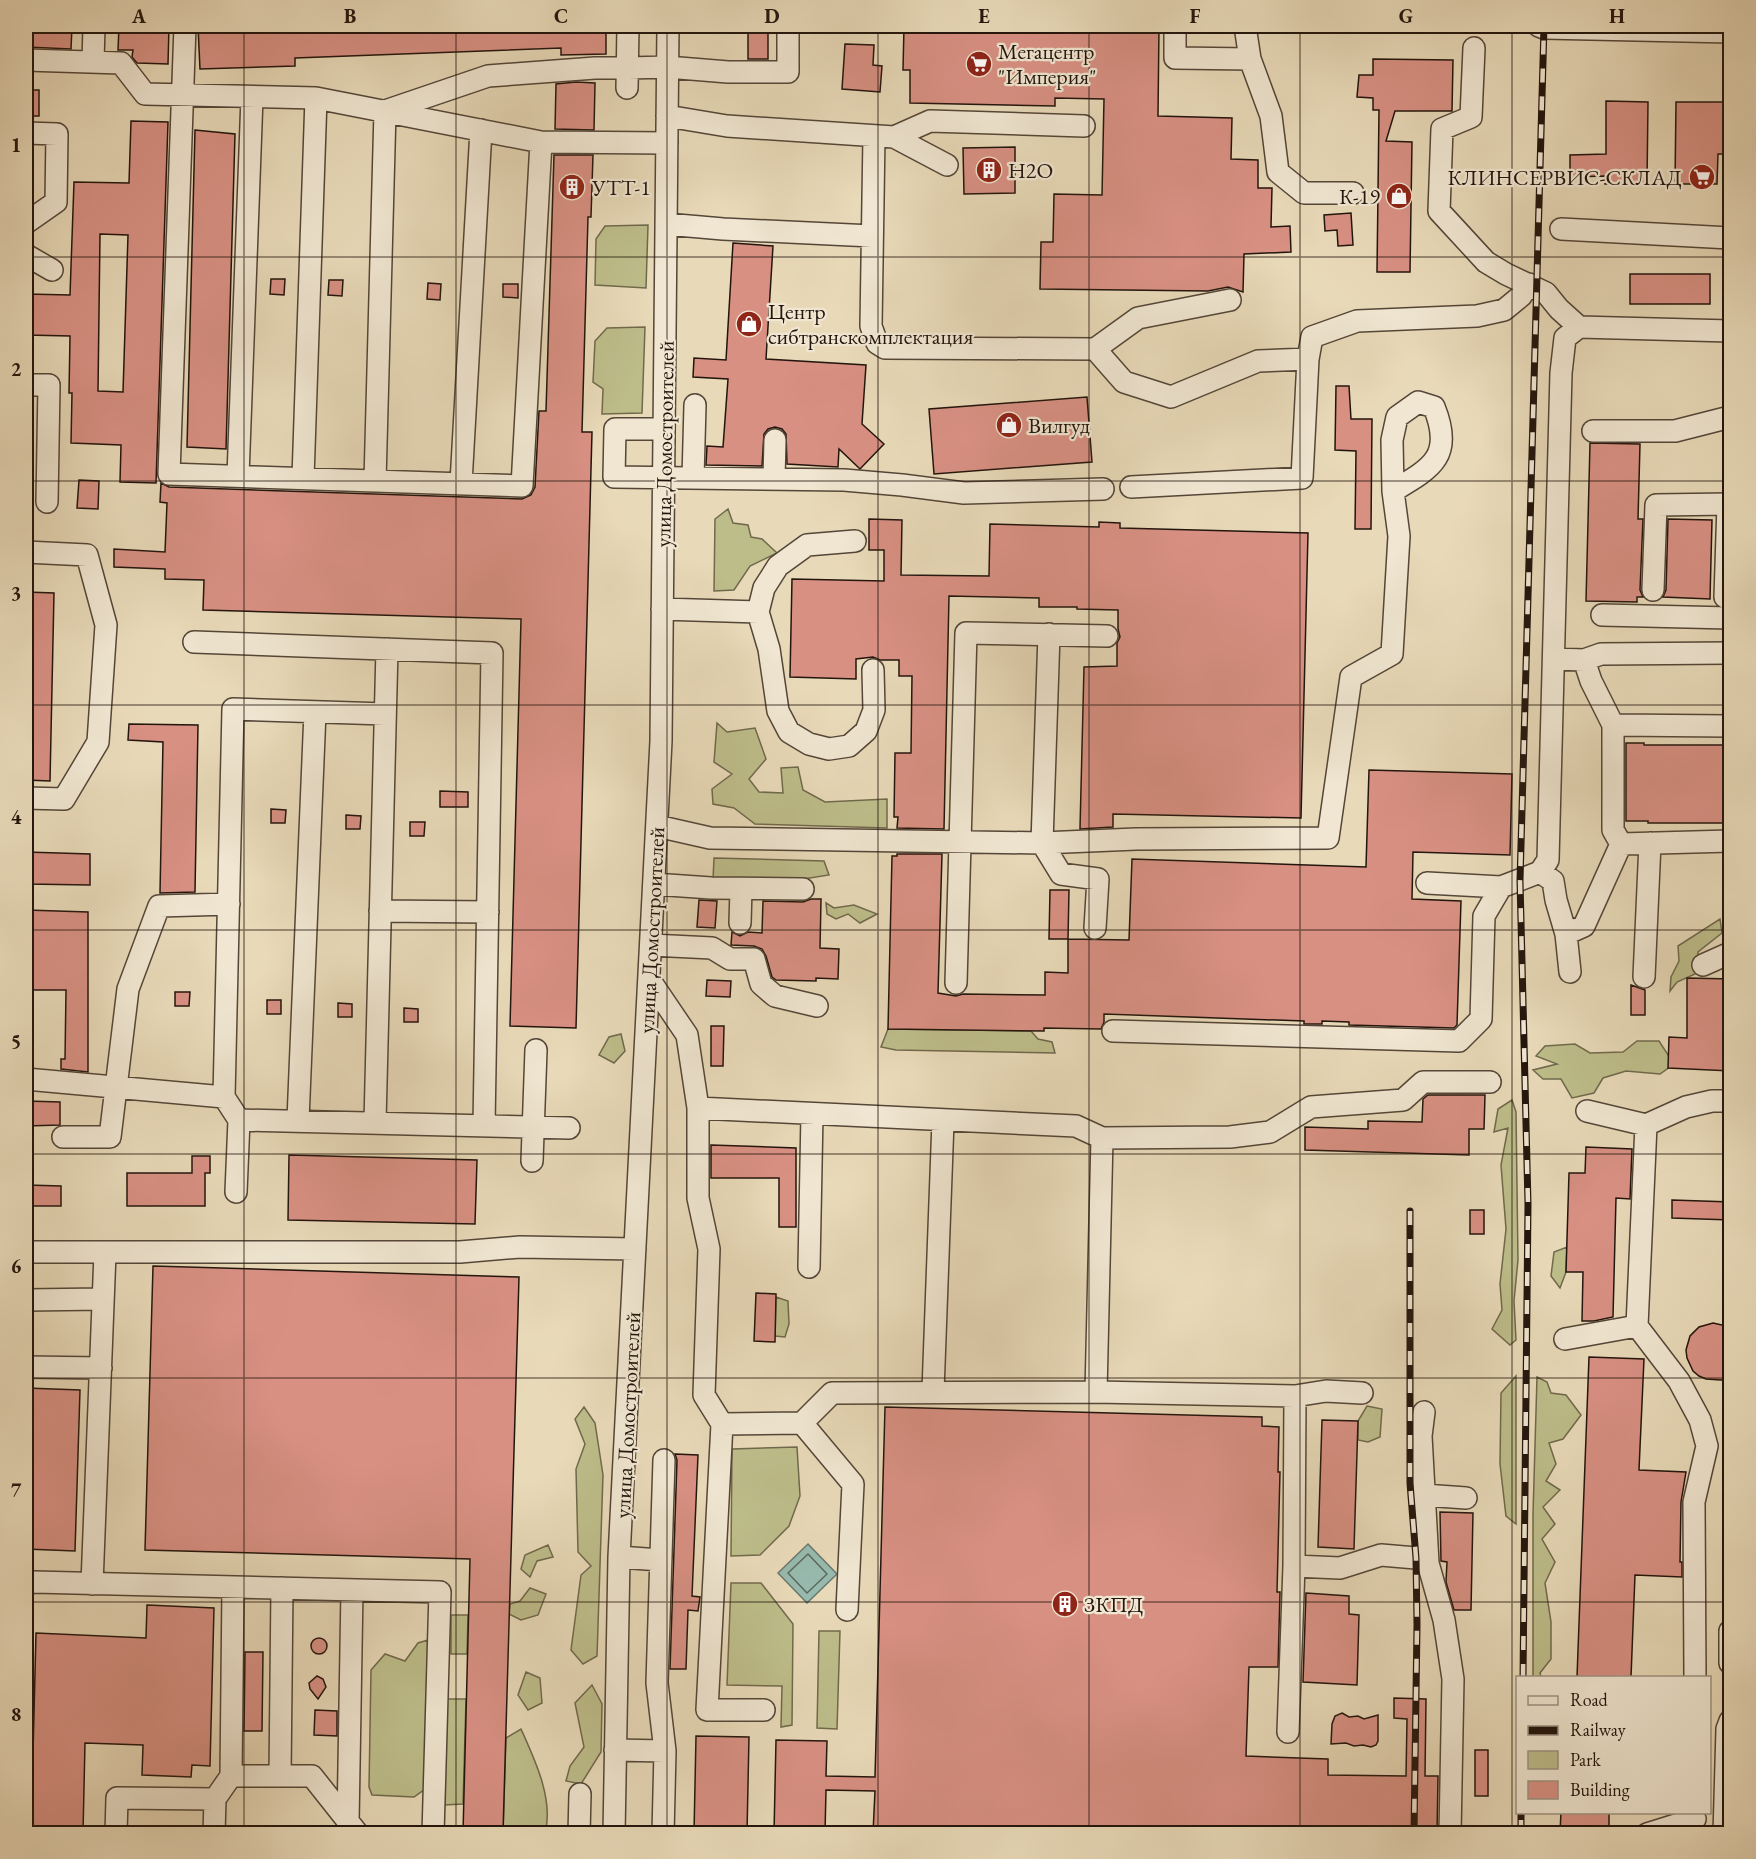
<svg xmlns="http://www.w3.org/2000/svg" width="1756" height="1859" font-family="'EB Garamond',serif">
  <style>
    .green { fill: #bdbd8a; stroke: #70694c; stroke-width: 1.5 }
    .water { fill: #97baae; stroke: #69786e; stroke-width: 1.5 }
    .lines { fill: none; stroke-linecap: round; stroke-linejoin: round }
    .shore { stroke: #5d685e; stroke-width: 1.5 }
    .building { fill: #d89083; stroke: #23150d; stroke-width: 1.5; fill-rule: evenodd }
    .minor-casing { stroke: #544638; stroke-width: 24 }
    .minor { stroke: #f0e6d1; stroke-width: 21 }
    .rail-casing { stroke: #23150d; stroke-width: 7 }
    .rail { stroke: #f0e6d1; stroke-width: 4.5; stroke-dasharray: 14; stroke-linecap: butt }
    .grid { fill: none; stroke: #23150d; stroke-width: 1.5; stroke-opacity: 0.55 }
    .labels { text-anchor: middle; stroke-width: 4.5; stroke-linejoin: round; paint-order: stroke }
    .poi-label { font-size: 22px; fill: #23150d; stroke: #f0e6d1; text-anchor: start }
    .street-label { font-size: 22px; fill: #23150d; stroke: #f0e6d1 }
    .neatline { fill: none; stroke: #23150d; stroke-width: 2 }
    .grid-label { font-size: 20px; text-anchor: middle; font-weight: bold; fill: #23150d }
  </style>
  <rect width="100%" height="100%" fill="#e8d9b8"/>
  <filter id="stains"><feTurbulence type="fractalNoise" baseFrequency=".00333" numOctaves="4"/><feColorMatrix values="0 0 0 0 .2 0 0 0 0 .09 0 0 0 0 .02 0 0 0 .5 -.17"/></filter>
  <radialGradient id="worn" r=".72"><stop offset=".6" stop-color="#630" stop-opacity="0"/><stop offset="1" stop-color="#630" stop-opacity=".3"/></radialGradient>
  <path class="green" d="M648 225 646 288 595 285 596 239 605 226Z
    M645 327 642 413 602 414 603 389 593 382 595 341 607 328Z
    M728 509 733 523 748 525 751 537 762 539 777 553 750 566 734 590 714 591 715 519Z
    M717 723 727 732 755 728 766 759 749 779 759 792 783 793 781 768 798 767 803 790 825 802 887 799V828L755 824 734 808 713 804 712 789 732 774 714 762Z
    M714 858 824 861 829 875 797 880H713Z
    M826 903 834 908 854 905 877 914 860 923 848 914 836 919 827 914Z
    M1720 919 1722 933 1698 952 1697 973 1677 982 1670 991 1671 977 1679 961 1678 946Z
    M888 1029 1031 1031 1038 1039 1052 1042 1055 1053 896 1050 881 1047Z
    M621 1034 625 1051 614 1063 599 1055 609 1037Z
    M1637 1041H1659L1674 1064 1660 1074 1626 1071 1603 1078 1594 1093 1572 1098 1561 1079H1543L1533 1070 1557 1064 1536 1056 1545 1046 1575 1044 1590 1053 1623 1052Z
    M1512 1100 1516 1112 1518 1260 1514 1301 1516 1340 1510 1345 1492 1329 1502 1310 1500 1284 1506 1229 1501 1165 1508 1128 1494 1132 1498 1109Z
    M1567 1247 1566 1272 1560 1288 1551 1276 1554 1252Z
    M776 1297 788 1301 789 1324 785 1337 775 1336Z
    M1516 1376V1524L1506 1516 1500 1464 1501 1393Z
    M1537 1377 1547 1382 1551 1393 1566 1395 1581 1415 1563 1439 1549 1443 1556 1464 1546 1481 1560 1490 1543 1507 1555 1524 1542 1539 1555 1562 1545 1583 1551 1622V1659L1540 1673 1541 1677 1533 1678V1514Z
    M1367 1406 1382 1409 1380 1437 1368 1442 1358 1440V1421Z
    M584 1407 595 1423 603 1475 597 1656 583 1664 571 1650 581 1575 591 1566 578 1552 576 1469 585 1444 575 1419Z
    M797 1447 800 1496 789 1526 760 1555 731 1556 732 1449Z
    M548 1545 553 1557 537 1561 530 1577 521 1569 525 1555Z
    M731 1583H761L793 1624 792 1725 781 1727 782 1686 727 1685Z
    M530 1588 546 1594 538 1615 521 1620 509 1614 510 1604 520 1601Z
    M451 1615H468L467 1654H451Z
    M819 1631H840L837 1729 817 1728Z
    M428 1640 425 1789 414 1797 372 1795 369 1787 371 1670 385 1654 405 1661 418 1643Z
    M526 1672 540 1678 542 1703 528 1710 518 1695Z
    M592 1685 602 1704 601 1752 581 1784 566 1781 570 1766 584 1747 575 1703Z
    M447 1699H466L463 1804 444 1805Z
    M521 1729C535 1760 554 1800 545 1833H503L506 1738Z"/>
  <path class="water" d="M808 1544 837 1574 807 1603 778 1573Z"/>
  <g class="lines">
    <path class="shore" d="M808 1554 827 1574 807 1593 788 1573Z"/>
  </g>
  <path class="building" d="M26 26H72L71 49 26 47Z
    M119 26H169L168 64 137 63 132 57 133 50H118Z
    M198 26H606V54L561 55V48L295 58V66L200 69Z
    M748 26H768V59H748Z
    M904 26H1159L1158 116 1232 118 1231 159 1258 160V188H1272L1271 227 1290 226 1291 252 1244 254 1243 292 1228 287 1208 291 1040 289 1041 242H1053L1054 194 1102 195 1104 99 1055 98V106L910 103V70H903Z
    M845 44 874 45 873 65 882 66 880 92 842 89Z
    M1373 59 1453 60 1452 111H1395L1386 141 1412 142 1410 272H1377L1379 110H1373V98L1357 97 1359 75H1373Z
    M576 82 595 83 594 130 555 129 556 84Z
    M26 90H39V116H26Z
    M1606 101 1648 102 1647 184H1605V176L1570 177V155L1606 154Z
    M1676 102H1731V154H1718L1717 184H1675Z
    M131 121 168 122 156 483 120 482 121 445 71 443 72 393H69L70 336 26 335V294L70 295 74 182 129 183ZM100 234 128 235 123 392 98 391Z
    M195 130 235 134 226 449 187 447Z
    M1015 147V193L964 194 963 148Z
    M554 155H593L591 217H588L582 432H592L576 1028 510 1026 521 619 203 610 204 580 165 579V569L114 567V549L165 552 167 503 160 502 161 483 169 487 522 499 531 495 535 487 539 411H546Z
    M1351 213 1353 245 1338 246 1337 230 1325 231 1324 215Z
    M733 243 773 246 766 359 866 365 862 424 884 444 860 469 839 449 838 467 787 464 786 434 782 429 775 427 768 429 764 434 762 466 706 465 707 446 723 447 728 379 693 377 694 358 726 360Z
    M1630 274H1710V304H1630Z
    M271 279H285L284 295 270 294Z
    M329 280H343L342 296 328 295Z
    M428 283 441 284 440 300 427 299Z
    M503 284H518V298L503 297Z
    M1336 386H1349L1351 419H1372L1371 529H1355L1356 451 1335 450Z
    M1087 397 1092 462 934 474 929 409Z
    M1590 443 1640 444 1638 519H1643L1640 590 1643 597H1637V602L1586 601Z
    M79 480 99 481 98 509 77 508Z
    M869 519 902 520 901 575 989 576 990 524 1099 527V522L1120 523V528L1308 533 1301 818 1113 814V827L1080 829 1084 667 1117 666V643L1120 637 1118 629V610L1077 609V607H1039V598L949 596 944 829 897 828 898 817H894L895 753H911L912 676H899V660H880L873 657 856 659V679L790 677 792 579 884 581V550H869Z
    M1668 519 1712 520 1710 599 1663 597 1666 590Z
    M26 592 54 593 50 781 26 780Z
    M129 724 198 725 195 892 160 893 163 742 128 740Z
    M1626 743H1644V745H1731V823H1648V821H1626Z
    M1369 770 1512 774 1510 855 1413 852 1412 899 1461 901 1457 1025 1454 1028 1349 1025V1022L1322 1021V1024H1304V1021L1104 1014V1022L1101 1029 1044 1028V1031L888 1029 892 856H897V854H942L938 993 956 996 963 994 1045 995V972L1068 973V939L1129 940 1132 859 1366 867Z
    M440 791 468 792V807H440Z
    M271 809 286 810 285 823H271Z
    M346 815 361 816 360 829H346Z
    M410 822H425L424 836H410Z
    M26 852 90 854V885L26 884Z
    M1050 890H1069L1068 939H1049Z
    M811 899H821L820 948 839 949 838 979 816 978V981L776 980 772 977 766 956 762 949 754 946 731 945 732 932 740 936 748 932 762 933 763 901 803 902Z
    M699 900 717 901 715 928 697 927Z
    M26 910 88 912V1072L61 1069V1059H65L66 990H26Z
    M1687 978 1731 979V1071L1668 1068 1669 1037 1687 1038Z
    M707 980 731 981 730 997 706 996Z
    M1631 985 1645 990V1015H1631Z
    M175 992H190L189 1006H175Z
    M267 1000H281V1014H267Z
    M338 1003 352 1004V1017H338Z
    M404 1008 418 1009V1022H404Z
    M711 1026H724L723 1066H711Z
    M1428 1095H1485L1484 1129H1469V1155L1305 1150V1127L1368 1129V1121L1422 1122 1423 1099Z
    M26 1101 60 1102V1125L26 1126Z
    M711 1145 796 1148V1227H779V1178H711Z
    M1586 1147 1632 1149 1630 1199 1616 1198 1613 1317 1594 1321H1582L1583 1272H1566L1569 1173H1585Z
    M289 1155 477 1160 475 1224 288 1220Z
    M192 1156H210V1173H205V1206H127V1173H192Z
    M26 1185 61 1186V1206H26Z
    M1672 1200 1731 1202V1220L1672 1218Z
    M1470 1210H1484V1234H1470Z
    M153 1266 519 1277 503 1833H463L470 1559 145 1550Z
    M756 1293 776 1294 775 1342 754 1341Z
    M1713 1323 1731 1327V1377L1721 1380 1706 1379 1699 1376 1693 1371 1687 1358 1686 1350 1690 1336 1699 1327Z
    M1589 1357 1644 1359 1639 1470 1686 1472 1681 1502 1680 1562H1682V1577L1635 1575 1631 1677H1577Z
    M26 1388 80 1390 75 1551 26 1549Z
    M885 1407 1262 1417V1426L1279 1427 1278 1472H1280L1277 1592H1280L1278 1667H1249L1246 1756 1328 1759V1775L1406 1776 1407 1719 1394 1718V1698L1426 1699 1425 1776H1438L1437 1833H873L875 1791 826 1790 825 1833H774L776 1740 827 1741 826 1776 875 1777Z
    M1322 1420 1358 1421 1354 1549 1318 1547Z
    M675 1454 698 1455 692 1596 700 1597 698 1611 688 1610 686 1669H670L677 1460Z
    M1440 1512 1473 1513 1471 1610H1454L1446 1582 1447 1562 1441 1561Z
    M1306 1593 1349 1596V1614L1359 1615 1357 1685 1303 1682Z
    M147 1605 214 1608 210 1766 192 1765 191 1777 142 1775 143 1745 85 1743 83 1833H31L36 1633 146 1638Z
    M311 1646a8 8 0 1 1 16 0a8 8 0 1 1-16 0Z
    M245 1652H263L262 1731H244Z
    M317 1676 323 1679 326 1687 318 1699 310 1689 309 1683Z
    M315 1710 337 1711V1736L314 1735Z
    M1342 1713 1349 1717 1358 1716 1364 1719 1378 1715V1741L1376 1745 1371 1747 1363 1745 1354 1746 1346 1743 1331 1744 1332 1724 1335 1716Z
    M696 1736 749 1737 747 1833H694Z
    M1475 1750H1488V1796H1475Z
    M1561 1812H1609V1833H1560Z"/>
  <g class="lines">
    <g class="minor-casing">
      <path id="minor" d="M185 26 169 474 522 486 541 142
        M1175 26V58L1250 59
        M1245 26 1250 59 1271 116 1278 172 1304 193H1353
        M1539 26 1544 28 1730 32
        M1474 48 1471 117 1442 129 1439 211 1486 262 1506 274 1546 293 1559 309 1579 327 1730 331
        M26 60 121 63 145 94 316 98 541 142 667 143
        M93 62 94 26
        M627 88 628 26
        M667 116 727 126 894 137 930 121 1084 126
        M26 133 57 134 56 202 26 223
        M874 136 871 326 877 343 885 348 1095 349 1138 318 1230 300
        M894 137 947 165
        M666 224 723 229 872 236
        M1561 229 1730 238
        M26 255 52 270
        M1095 349 1124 382 1171 397 1258 361 1308 359
        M26 385H49L47 502
        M664 429H615L614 477 844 480 902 485 964 493 1103 489
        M1593 431H1675L1730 417
        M238 476 252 97
        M303 478 316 98
        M693 478 695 405
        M774 478 775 440
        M375 481 385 111 488 76 595 68H628L667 67 728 72H788V26
        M461 483 481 130
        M1131 487 1302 478 1308 359 1312 337 1357 321 1477 316 1504 310 1521 296 1529 284
        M855 541 807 545 778 566 764 588 758 612 769 649 778 711 789 732 809 744 829 749 849 746 866 731 874 710 873 670
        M26 552 87 555 106 625 98 742 64 799 26 798
        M1653 590 1656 505 1730 504
        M1725 597 1728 504
        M662 609 758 612
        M1602 615 1730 618
        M1049 634 1042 843 1061 874 1098 879 1095 928
        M194 642 492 653 484 1125
        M1555 659 1584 660 1601 654 1730 653
        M1584 660 1591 681 1613 725
        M385 714 233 709 224 1097 239 1120 569 1128
        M1730 726 1613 725V830L1621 844 1730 841
        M657 826 710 838 1042 843 1136 839 1328 838 1351 677 1392 654 1399 536 1393 491 1392 440 1397 417 1418 402 1434 407C1454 456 1432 468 1393 491
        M1540 872 1553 881 1556 900 1566 934 1570 972
        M1427 883 1501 887
        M654 884 711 888 803 889
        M380 911 488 912
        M740 923 741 889
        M1566 934 1584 926 1621 844
        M651 945 712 948 730 959H754L761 984 775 996 817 1006
        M1703 965 1730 953
        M1644 977 1650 843
        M649 979 687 1035 698 1108V1198L709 1249 704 1395 722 1424 802 1423 832 1393 1096 1392 1295 1396 1294 1566 1288 1732
        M956 983 966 633 1107 636
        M1113 1031 1459 1041 1481 1019 1484 916 1501 887 1540 872 1548 860 1561 373 1565 338 1579 327
        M26 1079 224 1097
        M698 1108 1076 1126 1102 1138 1230 1137 1270 1132 1311 1107 1403 1100 1423 1082H1490
        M1587 1111 1646 1125 1686 1107 1712 1101H1730
        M298 1120 315 712
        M375 1122 387 649
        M1646 1125 1637 1326 1679 1381 1700 1420 1707 1446 1694 1502 1695 1678
        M63 1137H110L128 989 159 906 229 904
        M532 1161 536 1050
        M236 1192 239 1120
        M26 1252H460L520 1247 635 1249
        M809 1267 812 1114
        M26 1300 103 1299
        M1565 1339 1637 1326
        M26 1367 101 1368
        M933 1391 943 1121
        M1096 1392 1102 1138
        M1295 1396 1326 1391 1362 1393
        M1424 1412 1421 1436 1428 1563 1444 1620 1453 1679 1450 1834
        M802 1423 853 1484 847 1610
        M722 1424 707 1710H764
        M1424 1495 1466 1498
        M619 1557 660 1560
        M1294 1566 1340 1568 1381 1555 1416 1558 1428 1563
        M26 1584 34 1582 440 1592 433 1834
        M92 1584 105 1253
        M1730 1631V1663
        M615 1750 665 1751
        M231 1776 233 1587
        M280 1776 282 1588
        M348 1823 352 1590
        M116 1834 117 1798 215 1799 231 1776H312L358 1834
        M214 1834 215 1799
        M579 1834 580 1794
        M614 1834 619 1557 661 741 668 26
        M663 1834 665 1751 657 1683 664 1460
        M1647 1834 1695 1819
        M1724 1834 1727 1729 1730 1721"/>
    </g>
    <use href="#minor" class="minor"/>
    <g class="rail-casing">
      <path id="rail" d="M1410 1211V1483L1416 1558 1417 1625 1414 1834
        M1523 1678 1528 1204 1520 881 1544 26
        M1521 1834V1812"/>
    </g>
    <use href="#rail" class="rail"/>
  </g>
  <path class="grid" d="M244 26V1834M456 26V1834M667 26V1834M878 26V1834M1089 26V1834M1300 26V1834M1512 26V1834M26 257H1730M26 481H1730M26 705H1730M26 930H1730M26 1154H1730M26 1378H1730M26 1602H1730"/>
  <defs>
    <g id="supermarket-disc" transform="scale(1.35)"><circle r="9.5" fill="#8f2418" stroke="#f0e6d1"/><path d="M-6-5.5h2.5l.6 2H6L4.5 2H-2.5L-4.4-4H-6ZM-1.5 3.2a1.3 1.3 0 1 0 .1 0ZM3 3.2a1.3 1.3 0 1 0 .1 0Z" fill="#fff"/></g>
    <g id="building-disc" transform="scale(1.35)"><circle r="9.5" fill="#8f2418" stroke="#f0e6d1"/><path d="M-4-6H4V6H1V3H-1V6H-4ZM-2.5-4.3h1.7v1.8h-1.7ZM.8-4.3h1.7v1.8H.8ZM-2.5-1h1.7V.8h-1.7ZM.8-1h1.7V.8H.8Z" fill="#fff"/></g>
    <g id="shop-disc" transform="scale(1.35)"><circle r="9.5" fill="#8f2418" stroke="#f0e6d1"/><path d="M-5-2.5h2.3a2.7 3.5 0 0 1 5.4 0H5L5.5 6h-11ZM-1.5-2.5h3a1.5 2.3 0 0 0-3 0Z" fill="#fff"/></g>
  </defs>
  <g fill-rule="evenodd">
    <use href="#supermarket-disc" x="979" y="64"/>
    <use href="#building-disc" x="989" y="170"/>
    <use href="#supermarket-disc" x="1702" y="177"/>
    <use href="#building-disc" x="572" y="187"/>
    <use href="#shop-disc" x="1399" y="196"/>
    <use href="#shop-disc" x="749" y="324"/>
    <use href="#shop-disc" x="1009" y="425"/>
    <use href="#building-disc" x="1065" y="1604"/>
  </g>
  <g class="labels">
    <g class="poi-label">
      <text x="998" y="59">Мегацентр<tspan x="998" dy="25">"Империя"</tspan></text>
      <text x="1008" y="178">H2O</text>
      <text x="1682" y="185" text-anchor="end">КЛИНСЕРВИС-СКЛАД</text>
      <text x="592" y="195">УТТ-1</text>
      <text x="1380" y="204" text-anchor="end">К-19</text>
      <text x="768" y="319">Центр<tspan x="768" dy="25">сибтранскомплектация</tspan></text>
      <text x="1028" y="433">Вилгуд</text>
      <text x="1084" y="1612">ЗКПД</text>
    </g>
    <g class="street-label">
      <text transform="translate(664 444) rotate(-89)" y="8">улица Домостроителей</text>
      <text transform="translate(651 930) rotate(-87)" y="8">улица Домостроителей</text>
      <text transform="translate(627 1415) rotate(-87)" y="8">улица Домостроителей</text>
    </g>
  </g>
  <rect width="1756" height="1859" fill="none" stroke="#e8d9b8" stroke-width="66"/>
  <rect x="1516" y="1676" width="195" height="138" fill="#f0e6d1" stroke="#9e9283" stroke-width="1.5"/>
  <rect x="1528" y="1696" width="30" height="9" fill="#f0e6d1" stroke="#9e9283" stroke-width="1.5"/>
  <text x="1570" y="1706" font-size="18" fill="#23150d">Road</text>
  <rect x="1528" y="1726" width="30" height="9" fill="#23150d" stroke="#9e9283" stroke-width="1.5"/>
  <text x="1570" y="1736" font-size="18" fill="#23150d">Railway</text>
  <rect x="1528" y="1751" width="30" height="18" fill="#bdbd8a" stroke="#9e9283" stroke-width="1.5"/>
  <text x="1570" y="1766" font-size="18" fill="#23150d">Park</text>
  <rect x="1528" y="1781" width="30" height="18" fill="#d89083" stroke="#9e9283" stroke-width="1.5"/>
  <text x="1570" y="1796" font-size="18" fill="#23150d">Building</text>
  <rect x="33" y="33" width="1690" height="1793" class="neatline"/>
  <g class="grid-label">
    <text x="139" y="23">A</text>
    <text x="350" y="23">B</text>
    <text x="561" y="23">C</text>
    <text x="772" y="23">D</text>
    <text x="984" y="23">E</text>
    <text x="1195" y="23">F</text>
    <text x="1406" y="23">G</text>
    <text x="1617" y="23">H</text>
    <text x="16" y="152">1</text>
    <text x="16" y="376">2</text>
    <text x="16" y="600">3</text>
    <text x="16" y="824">4</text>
    <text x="16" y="1048">5</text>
    <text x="16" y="1273">6</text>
    <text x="16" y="1497">7</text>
    <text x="16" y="1721">8</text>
  </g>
  <rect width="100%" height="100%" filter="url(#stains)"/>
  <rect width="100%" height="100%" fill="url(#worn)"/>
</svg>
